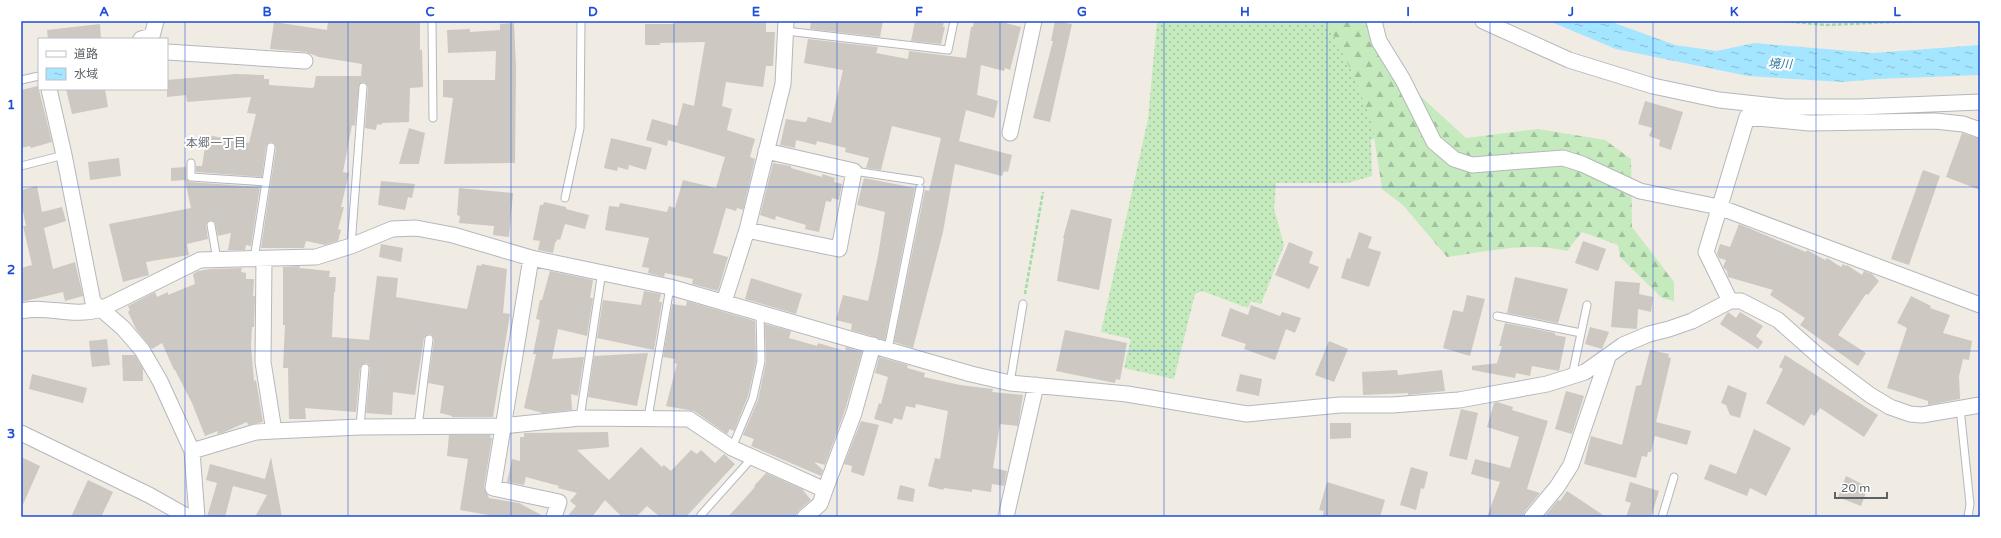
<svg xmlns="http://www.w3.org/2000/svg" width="2001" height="538" font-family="'Varela Round','Noto Sans JP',sans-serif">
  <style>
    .grass { fill: url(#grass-dots) }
    .forest { fill: url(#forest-firs) }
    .water { fill: url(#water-ripples) }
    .building { fill: #cdc8c2 }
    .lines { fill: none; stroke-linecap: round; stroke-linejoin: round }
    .service-casing { stroke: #b4b8bc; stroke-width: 9 }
    .minor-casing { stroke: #b4b8bc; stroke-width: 17 }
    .path { stroke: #9fdda5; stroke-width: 2.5; stroke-dasharray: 4 2; stroke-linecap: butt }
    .service { stroke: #fff; stroke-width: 7 }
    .minor { stroke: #fff; stroke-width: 15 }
    .grid { fill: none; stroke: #1d4ed8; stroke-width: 1; stroke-opacity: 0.55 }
    .labels { text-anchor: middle; stroke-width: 4; stroke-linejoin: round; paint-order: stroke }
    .water-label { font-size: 12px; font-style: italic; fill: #2f78a0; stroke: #fff }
    .neighbourhood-label { font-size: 12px; fill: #6c7478; stroke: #fff }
    .neatline { fill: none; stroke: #1d4ed8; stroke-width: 1.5 }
    .grid-label { font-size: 13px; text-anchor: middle; font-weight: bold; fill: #1d4ed8 }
  </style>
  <defs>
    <pattern id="grass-dots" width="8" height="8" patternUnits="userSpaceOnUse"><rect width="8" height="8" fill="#c4eabd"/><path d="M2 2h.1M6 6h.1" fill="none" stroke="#a2c19d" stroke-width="1.8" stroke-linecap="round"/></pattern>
    <pattern id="forest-firs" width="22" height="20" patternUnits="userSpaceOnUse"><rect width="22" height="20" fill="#c4eabd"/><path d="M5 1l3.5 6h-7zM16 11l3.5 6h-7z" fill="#a2c19d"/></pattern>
    <pattern id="water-ripples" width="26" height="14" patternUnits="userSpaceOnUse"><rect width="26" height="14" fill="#a4e5ff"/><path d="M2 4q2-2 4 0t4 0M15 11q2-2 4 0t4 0" fill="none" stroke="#89bdd2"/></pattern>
  </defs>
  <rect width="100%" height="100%" fill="#f0ebe3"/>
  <path class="grass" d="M1157 21H1341L1383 134 1371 140 1372 176 1347 183H1276L1274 209 1284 245 1261 304 1251 301 1248 308 1202 291 1195 294 1174 379 1124 368 1131 339 1101 332 1148 119Z"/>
  <path class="forest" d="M1326 21H1368L1417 93 1466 138 1538 129 1605 140 1631 159 1632 227 1674 282V301L1662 298 1620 257 1618 245 1582 232 1567 251C1529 241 1486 252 1447 257L1403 205 1382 189 1372 123 1353 74Z"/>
  <path class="water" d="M1549 21H1609L1675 45 1717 51 1754 43 1873 53 1980 45V75L1877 79 1843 82 1748 76 1616 49Z"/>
  <path class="building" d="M328 21H420V50H422L423 87 410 88 409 122 382 123 381 125 377 124 376 130 365 128 368 87 364 82 359 85 355 126 352 125 343 172 349 173 341 207H344L338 229 341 230 338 241 325 245 306 241 304 248H261L276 148 274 143 270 142 266 146 262 177 196 172V166H202L207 135 249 143 256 114 247 113 251 97 187 102 186 95 167 97V80L236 74 264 75V79H269V85L312 88 314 87 316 76H361L362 64 319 57 306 52 270 49 274 22 327 30Z
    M766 21V32H775L773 66H766L763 87 726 82 722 106 732 109 727 130 755 139 750 157 755 159 743 210 737 208 736 211 726 208 713 253 728 257 718 291 692 284 693 279 665 273 664 277 648 273 649 268 642 267 649 238 605 230 609 206 619 207 620 203 667 212 669 206 675 208 683 180 716 188 725 157 668 140 667 146 646 140 652 119 677 126 683 103 694 106 705 42 660 43V45H645V24H675V22Z
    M811 21H883L880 37 810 29Z
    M915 21H944L943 27H945L941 44 911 41Z
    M974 21H998L1021 27 1010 70 1005 68 1004 71 981 65 977 95 998 101 994 118 966 110 959 141 1012 155 1008 172 1004 171 1002 176 955 164 943 232 913 348 894 342 925 190 929 191 941 138 892 126 881 170 866 168 869 158 845 152 846 148 817 141 816 145 796 140 795 148 780 145 786 119 804 122H806L808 117 831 123 843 70 804 63 808 39 878 47 876 53 908 59 909 51 966 58 971 27H973Z
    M1055 21 1072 24 1050 122 1033 118 1053 41H1051Z
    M514 23 516 68 515 163 444 164 453 98 443 97V80H495L496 51 448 53 447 30 470 29V32L500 30V24Z
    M100 24 101 39H48L47 30Z
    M38 86 52 142 31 148 30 146 21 148V90Z
    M66 89H105L108 107 72 114Z
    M1645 101 1683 112 1671 150 1659 146 1660 140 1649 136 1652 128 1638 124Z
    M409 128 425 133 419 164H399Z
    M1962 133 1980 139V190L1946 177Z
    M611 138 652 148 646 170 629 165 628 170 618 167 617 171 604 168Z
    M119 158 121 176 90 180 88 162Z
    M773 163 791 166V168L822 177V174L835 178 834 182 842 184 839 200 832 198 831 202 826 201 819 232 805 229 806 225 776 216 775 220 760 215Z
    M186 167V179L190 182 260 187 251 246 246 245 245 250H228L231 233 218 236 215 222 210 220 206 225 208 239 187 244 189 255 146 262 149 275 123 282 109 224 191 208 185 180 171 181V168Z
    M1923 170 1940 176 1909 265 1891 259Z
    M864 178 915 188 885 340 851 330 852 324 836 320 843 295 868 301 878 256 885 212 857 205Z
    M381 181 415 184 412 198 408 197 405 210 378 205Z
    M37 186 42 212 62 207 66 221 44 228 53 269 75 262 83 296 65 301 63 292 21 302V268L32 265 23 226H26L21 202V190Z
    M459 188 513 193 509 237 493 235 494 226 459 223 460 216 457 215Z
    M544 202 566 207V209L589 215 585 229 565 224 560 240 558 239 555 243 553 253 538 250 540 241 533 240 540 205H543Z
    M1071 209 1112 219 1099 290 1057 281 1064 238H1063Z
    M1739 224 1806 252 1807 250 1825 260 1827 258 1841 267 1843 264 1846 266 1847 265 1862 275 1864 271 1872 274 1879 281 1868 295 1866 294 1838 335 1866 353 1858 366 1800 325 1805 318 1770 295 1773 290 1728 277 1727 271 1723 267 1726 260 1719 258 1717 254 1720 244 1730 247Z
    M1359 232 1372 237 1368 248 1381 252 1369 287 1341 278 1347 258 1350 259Z
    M1583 241 1606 249 1598 271 1575 263Z
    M1289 242 1313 252 1309 263 1319 267 1309 289 1275 275Z
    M381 244 403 248 401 262 379 257Z
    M482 264 507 269 503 313 510 314 493 417H452V416L440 413 444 386 428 383 434 340 432 335 429 334 424 338 415 395 393 392 392 415 366 413 370 368 368 364 365 363 360 368 356 412 305 408 306 419H289L288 368H283L285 325H283V267L300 266 299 268 330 271 329 277H336L335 292H334L332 337 369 340 377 276 398 278 396 297 467 309 477 265 481 266Z
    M242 268 241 272 246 273V279H254L253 296H255L254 327H252L251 346 254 381 256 380 263 422 248 425 247 422 222 433 217 434 218 431 205 436 192 403 175 370H174L162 343 152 349 136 329 128 312 130 310 128 306 155 292 157 297 168 292V295L195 284 193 274 198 271 211 269Z
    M550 271 593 280 590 298H593L587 336 558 329 552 359 584 357 578 396 571 394 572 410 543 413 524 408 536 354H533L540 320 536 319 540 300H542Z
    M1515 277 1568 289 1558 323 1507 313Z
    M751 278 802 294 796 314 745 299Z
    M1615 281 1640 283 1639 294 1653 297 1651 312 1638 309 1637 329 1611 327Z
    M644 291 661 294 659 302H662L654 350 597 338 603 300 641 305Z
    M1467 295 1485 299 1470 356 1443 348 1453 310 1463 312Z
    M1911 296 1931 306 1930 308 1950 315 1943 333 1972 341 1969 360 1963 359 1959 376 1960 399 1928 405V401L1887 388 1907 328 1897 323Z
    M687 301 755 321 756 361 748 396 734 431 730 429 727 434 694 411 666 406 677 364 674 363 675 359 663 357 672 304 686 306Z
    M1251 305 1280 316 1282 312 1301 318 1295 333 1286 329 1275 360 1244 349 1246 344 1221 336 1230 308 1248 315Z
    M1728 312 1736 318 1740 312 1763 326 1756 336 1763 342 1758 349 1720 324Z
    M1505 323 1555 333V335L1566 337 1559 371 1532 366 1530 376 1516 373 1515 378 1472 370V366L1499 363H1497L1502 346H1499Z
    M765 324 791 331 789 338 817 346 818 343 845 351 846 347 862 352 845 410 825 465 814 462 823 470 821 476 751 446 754 439 743 435 758 400 766 362Z
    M1590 327 1609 332 1602 349 1585 344Z
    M1065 330 1127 343 1120 380 1116 379 1115 383 1056 371Z
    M107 339 110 365 92 367 89 341Z
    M1329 341 1348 349 1334 382 1315 375Z
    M1650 350 1669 354 1668 357 1671 358 1656 422 1691 431 1687 445 1655 436 1651 452H1648L1647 457 1642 456 1636 478 1584 464 1591 436 1622 445 1636 386 1641 385Z
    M648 353 637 406 588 397 594 356Z
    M122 355H135L143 369V381H123Z
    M1785 355 1878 415 1864 437 1820 408 1815 416 1811 414 1804 426 1766 403 1783 369 1779 367Z
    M879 357 908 365 907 368 925 373 924 377 960 385 993 389 992 392 1023 395 1018 426 1000 424 993 468 1007 471 1004 486 992 484 991 492 972 489V492L944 488 943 490 928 486 935 458 940 459 948 411 916 404 915 408 906 406 902 420 894 418 892 424 874 419 879 403 881 404 888 377 875 373Z
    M1397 370 1398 375 1442 370 1445 391 1408 395V393L1363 395 1362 372Z
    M32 374 87 388 83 403 29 389Z
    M1240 374 1262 379 1259 396 1236 391Z
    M1728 385 1747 393 1740 418 1730 415 1726 405 1721 403Z
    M1566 391 1584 396 1572 434 1555 429Z
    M1497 402 1513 407 1512 410 1548 421 1527 489 1540 493 1525 511 1523 517H1487L1500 482 1471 474 1475 459 1510 468 1519 437 1487 427 1494 403Z
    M1461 409 1478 413 1467 460 1449 456Z
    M861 421 879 425 864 476 851 472 852 466 844 464Z
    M1330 423H1351V438L1330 439Z
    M1754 429 1791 448 1766 496 1750 488 1747 496 1704 479 1710 464 1736 474Z
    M608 432 609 447 577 450 609 480 641 447 662 467 664 465 671 471 691 450 697 454 701 450 715 463 724 454 735 464 686 517H660L647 506 636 517H622L605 500 592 517H567L576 506 570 501 577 493 558 488 559 486 526 477 524 485 507 482 512 459 520 461V437H524V433Z
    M449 435H491L490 438H492L484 487 489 498 519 503 545 517H487L488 515 460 510 468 459 447 456Z
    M21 457 40 466 21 509Z
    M271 457 282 517H255L267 495 233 486 225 517H207L217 483 206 480 210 464 265 479Z
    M1411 467 1428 472 1424 489 1421 488 1416 510 1400 505Z
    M766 473 802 489 811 500 799 510 795 517H728L755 487 754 486Z
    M1846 476 1868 487 1861 506 1838 497Z
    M88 480 113 492 101 517H71Z
    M1327 482 1385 500 1380 517H1322L1324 511 1319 510Z
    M1630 482 1659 491 1651 517H1626L1631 503 1625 501Z
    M900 485 915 489 913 502 897 499Z
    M1567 491 1606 517H1544L1558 500 1560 501Z"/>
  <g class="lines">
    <g class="service-casing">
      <path id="service" d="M432 21 433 118
        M786 31 948 50 954 21
        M21 80 39 76
        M191 163V177L266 182 254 259
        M21 166 64 155
        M854 171 920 181
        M266 182 271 147
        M565 198 580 128 581 21
        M211 225 217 260
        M351 246 363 87
        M1497 316 1581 333
        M888 349 920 188
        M1572 376 1587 305
        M1010 383 1023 304
        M1960 408 1970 504 1968 517
        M580 418 602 271
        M648 418 670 287
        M360 427 365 368
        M418 427 429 339
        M732 448 753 398 761 361 760 313
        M703 517 701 515 752 458
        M1662 517 1674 477"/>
    </g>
    <g class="minor-casing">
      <path id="minor" d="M1374 21 1379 41 1403 80 1434 142 1454 159 1472 165 1563 158 1582 164 1640 191 1719 207 1980 305
        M1483 21 1569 60 1653 86 1719 100 1784 107H1858L1980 102
        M141 39 152 36 156 21
        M167 52 305 61
        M49 89 64 155 93 302 123 328 142 350 160 381 192 451 197 517
        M1010 133 1034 21
        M747 230 839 249 854 171 766 151
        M531 258 493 488 559 502 554 517
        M264 259 263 362 274 431 360 427 502 426 580 418 689 419 732 448 825 490
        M1730 301 1706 252 1747 117 1809 123 1935 121 1963 124 1980 130
        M724 302 747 230 783 84 786 21
        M21 311C49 305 72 318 101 309L200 260 316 257 351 246 392 229 416 228 453 235 531 258 670 287 971 374 1010 383 1127 394 1247 414 1340 405H1392L1459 400 1547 384 1585 372 1623 345 1649 334 1669 329 1692 321 1730 301H1741L1778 320 1822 359 1870 395 1890 407 1910 414 1922 415 1980 405
        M21 433 149 495 188 517
        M192 451 256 432 274 431
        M805 517 820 504 825 490 854 413 873 345
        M1006 517 1036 385
        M1532 517 1557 487 1571 465 1608 357"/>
    </g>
    <path class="path" d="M1784 21 1826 25 1913 21
      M1025 294 1043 192"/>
    <use href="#service" class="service"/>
    <use href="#minor" class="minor"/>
  </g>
  <path class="grid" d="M185 21V517M348 21V517M511 21V517M674 21V517M837 21V517M1000 21V517M1164 21V517M1327 21V517M1490 21V517M1653 21V517M1816 21V517M21 187H1980M21 351H1980"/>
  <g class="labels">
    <g class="water-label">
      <text transform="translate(1780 64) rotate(2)" y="4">境川</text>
    </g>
    <g class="neighbourhood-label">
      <text x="216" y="147">本郷一丁目</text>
    </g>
  </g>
  <rect width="2001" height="538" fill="none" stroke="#ffffff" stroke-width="44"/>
  <rect x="38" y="38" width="130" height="52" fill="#ffffff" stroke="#bdc0c1"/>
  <rect x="46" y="51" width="20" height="6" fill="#ffffff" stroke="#bdc0c1"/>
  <text x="74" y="58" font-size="12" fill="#5b6165">道路</text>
  <rect x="46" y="68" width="20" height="12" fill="url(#water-ripples)" stroke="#bdc0c1"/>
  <text x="74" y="78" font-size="12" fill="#5b6165">水域</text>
  <path d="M1835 492v6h52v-6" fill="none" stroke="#5b6165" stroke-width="2"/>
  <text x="1841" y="492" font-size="12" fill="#5b6165" stroke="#ffffff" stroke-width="3" paint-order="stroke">20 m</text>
  <rect x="22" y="22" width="1957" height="494" class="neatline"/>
  <g class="grid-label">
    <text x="104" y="16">A</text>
    <text x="267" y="16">B</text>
    <text x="430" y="16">C</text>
    <text x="593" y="16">D</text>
    <text x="756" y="16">E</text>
    <text x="919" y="16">F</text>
    <text x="1082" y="16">G</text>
    <text x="1245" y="16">H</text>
    <text x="1408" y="16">I</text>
    <text x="1571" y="16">J</text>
    <text x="1734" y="16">K</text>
    <text x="1897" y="16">L</text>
    <text x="11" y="109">1</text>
    <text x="11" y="274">2</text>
    <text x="11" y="438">3</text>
  </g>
</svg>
